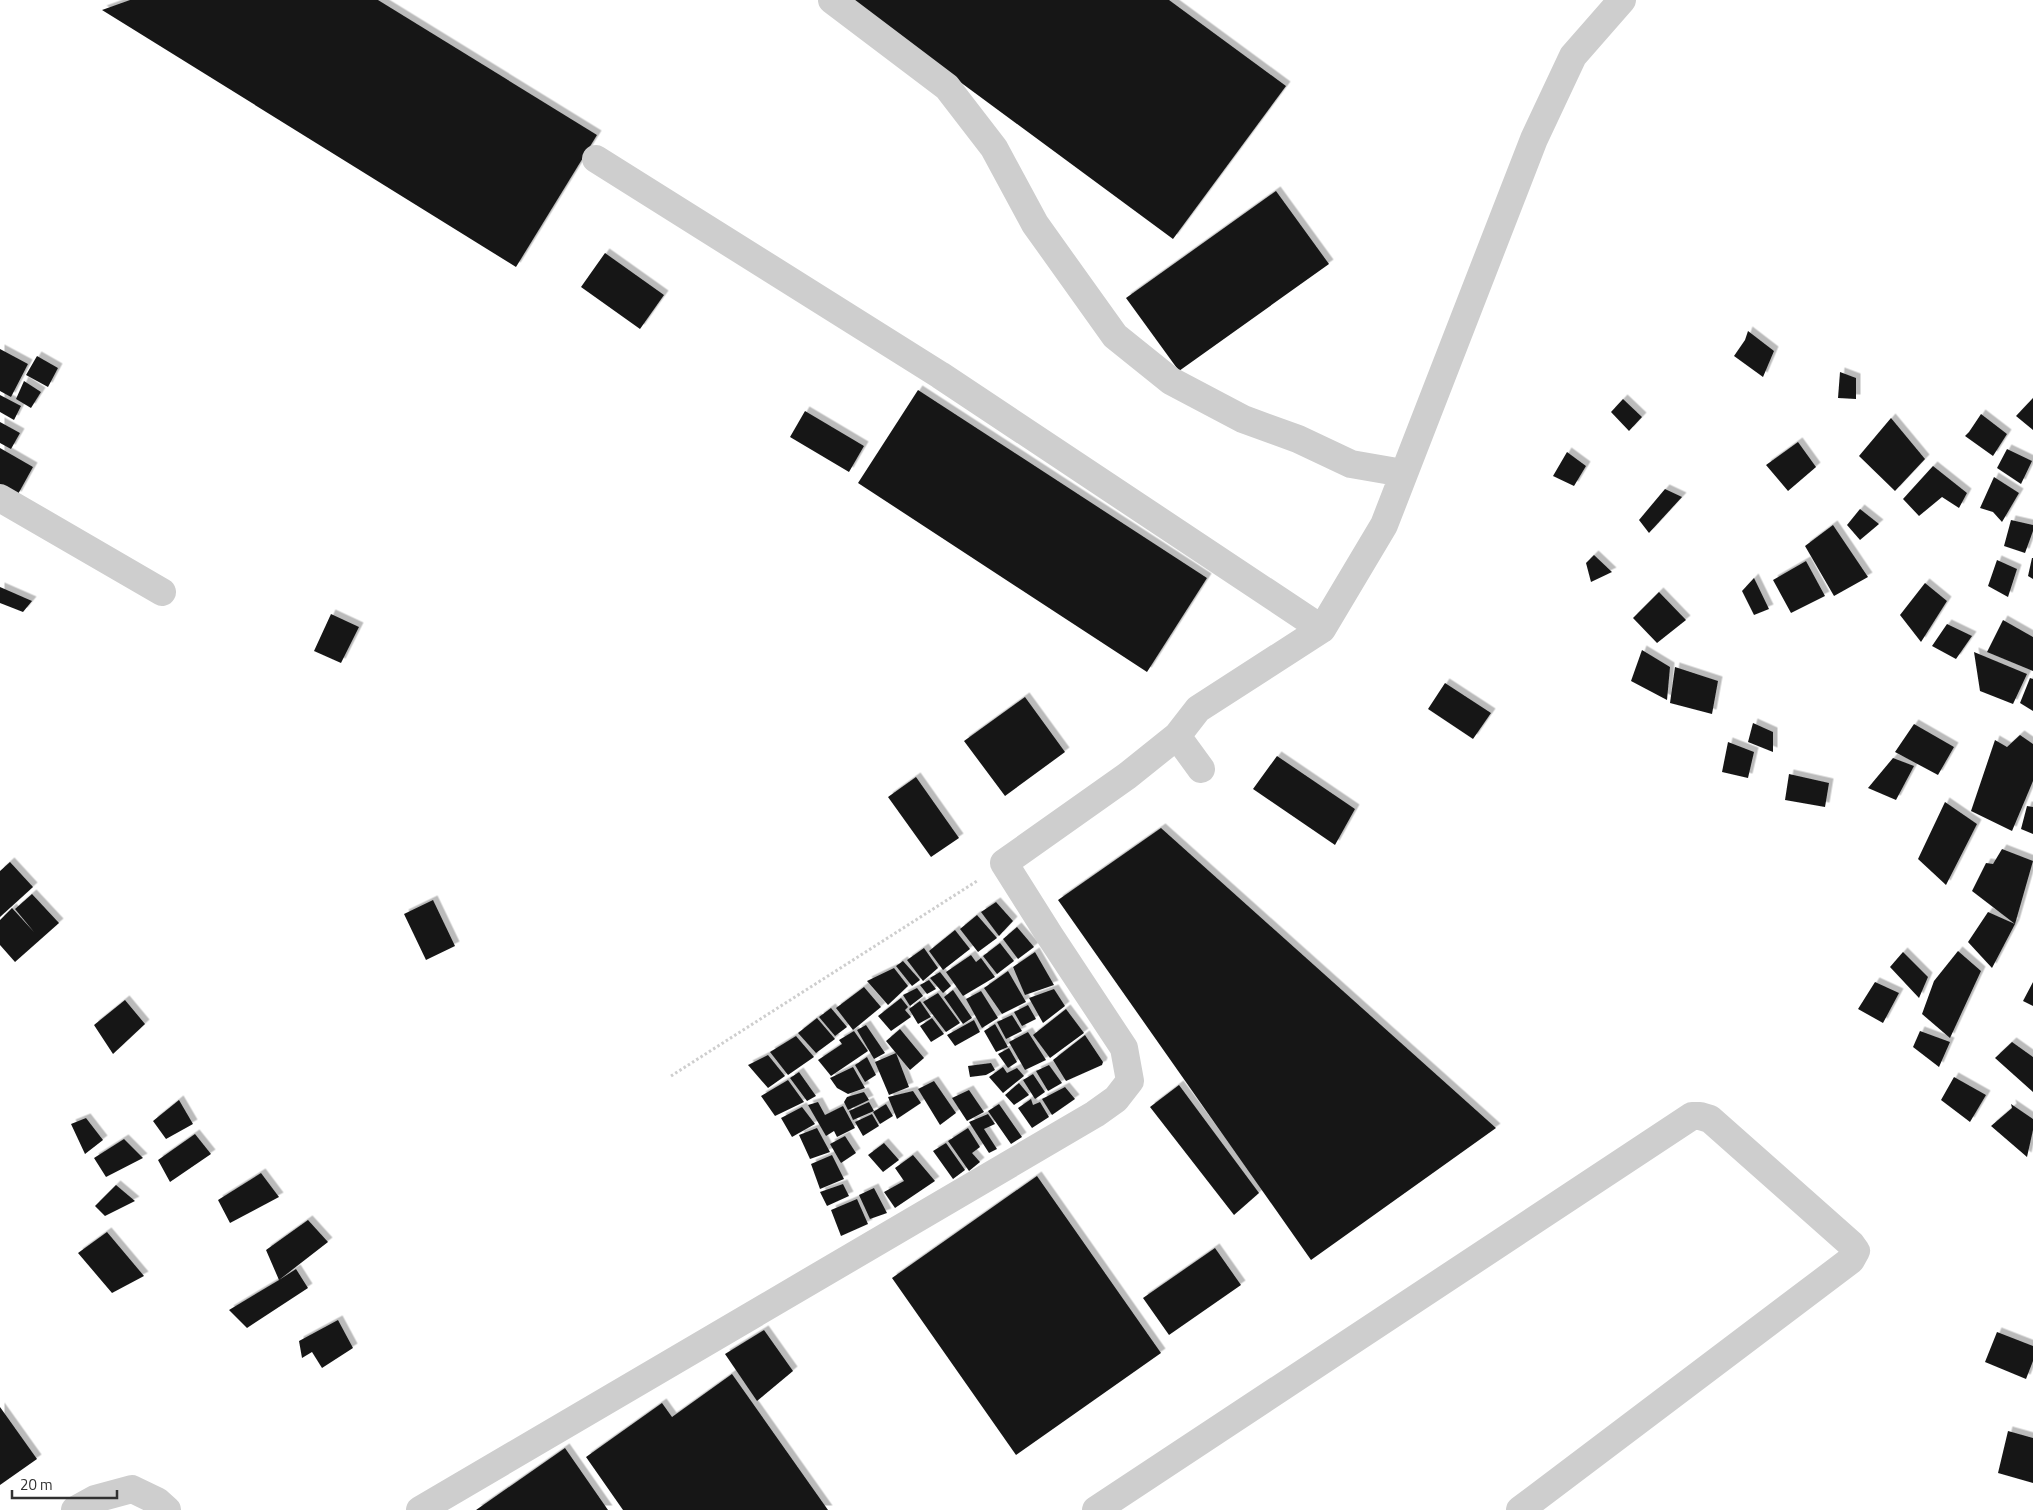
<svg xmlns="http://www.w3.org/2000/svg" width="2033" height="1510" font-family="'Titillium Web',sans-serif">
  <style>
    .building { fill: #181818; filter: url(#shadow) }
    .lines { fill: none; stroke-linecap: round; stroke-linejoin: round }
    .path { stroke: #cecece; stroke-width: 3; stroke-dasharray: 2.5 2.5; stroke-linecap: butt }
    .minor { stroke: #cecece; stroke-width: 28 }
  </style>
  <defs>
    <filter id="shadow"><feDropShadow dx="4.5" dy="-4.5" stdDeviation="0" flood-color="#0004"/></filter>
  </defs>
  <rect width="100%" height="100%" fill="#fff"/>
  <path class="building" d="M130 0H378L597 135 516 267 102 10Z
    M849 0H1169L1286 86 1173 239Z
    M1276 191 1329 264 1179 371 1126 298Z
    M605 253 664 295 640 329 581 287Z
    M1748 331 1774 351 1763 377 1734 356 1745 340Z
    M0 349 28 364 11 397 0 391Z
    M37 356 58 368 48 387 26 375Z
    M1840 372 1856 378V399L1838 398Z
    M24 381 41 392 31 408 16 399Z
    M918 390 1207 578 1147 672 858 483Z
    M0 395 21 406 14 420 0 412Z
    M2033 398V430L2016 416Z
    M1623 399 1642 417 1629 431 1611 412Z
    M805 411 864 446 849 472 790 437Z
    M1981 414 2007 434 1993 456 1965 436 1969 432Z
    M1891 418 1925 459 1895 491 1859 456Z
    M0 422 20 433 11 449 0 443Z
    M1798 442 1816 467 1788 491 1766 465Z
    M0 448 33 467 17 496 0 486Z
    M2007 449 2032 461 2021 484 1997 468Z
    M1567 452 1586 466 1574 486 1553 476Z
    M1933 466 1967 493 1959 508 1942 497 1919 516 1903 499Z
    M1994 477 2019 493 2002 522 1993 512 1980 508Z
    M1665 489 1682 497 1649 533 1639 520Z
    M1860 509 1879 524 1860 540 1847 525Z
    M2011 520 2033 525V531L2025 553 2004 546Z
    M1833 525 1868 577 1834 596 1805 546Z
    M1594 555 1612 572 1591 582 1586 563Z
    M2032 558H2033V579L2028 576Z
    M1997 560 2017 569 2008 597 1988 586Z
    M1806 561 1825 596 1791 613 1773 580Z
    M1754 578 1769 609 1754 615 1742 591Z
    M1925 583 1947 601 1921 642 1900 615Z
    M0 587 32 601 23 612 0 603Z
    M1659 592 1686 620 1657 643 1633 618Z
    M331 614 359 627 341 663 314 651Z
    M2003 620 2033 637V671L1987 652Z
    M1947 624 1972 636 1956 659 1932 646Z
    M1642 650 1670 667 1667 700 1631 681Z
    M1974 652 2027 674 2013 704 1980 691Z
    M1675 667 1718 681 1712 714 1670 703Z
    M2030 678 2033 679V711L2020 703Z
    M1445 683 1491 713 1473 739 1428 709Z
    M1025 697 1065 752 1005 796 964 741Z
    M1753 723 1773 732V752L1748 742Z
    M1914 724 1954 747 1938 775 1895 752Z
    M2020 735 2033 744V781L2012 831 1971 811 1995 740 2007 747Z
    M1728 742 1754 752 1748 778 1722 772Z
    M1277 756 1355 809 1335 845 1253 789Z
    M1893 758 1914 766 1896 800 1868 788Z
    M1789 774 1829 783 1825 807 1785 800Z
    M916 777 959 838 931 857 888 797Z
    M1945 802 1977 824 1946 885 1918 859Z
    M2027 806 2033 807V834L2021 829Z
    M1161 828 1496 1128 1311 1260 1058 900Z
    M2002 849 2033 861 2015 924 1972 891 1986 863 1993 864Z
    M10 862 33 887 0 917V871Z
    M32 894 59 923 15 962 0 945V920L12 908 34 932 15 909Z
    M433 900 455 946 426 960 404 914Z
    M996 902 1013 921 999 936 981 912Z
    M1988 912 2015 924 1992 968 1968 942Z
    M977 915 997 938 978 952 960 929Z
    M1017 927 1034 947 1018 959 1003 939Z
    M955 930 970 949 943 970 929 951Z
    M1000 943 1014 961 997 974 983 956Z
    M924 948 938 968 923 981 907 960Z
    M1958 951 1981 971 1950 1038 1922 1014 1934 981Z
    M1035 952 1054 985 1025 995 1013 967Z
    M1903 952 1928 977 1919 998 1890 967Z
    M971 955 976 962 981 958 995 977 963 996 946 972Z
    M903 961 920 980 912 986 896 966Z
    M894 968 908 986 888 1005 867 981Z
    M1008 971 1026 1002 1002 1014 984 988Z
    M940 972 951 986 943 993 930 978Z
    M929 980 936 989 927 994 920 985Z
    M1875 982 1899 993 1883 1023 1858 1009Z
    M2033 982V1006L2023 1001Z
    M864 987 881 1007 853 1030 836 1008Z
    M917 988 923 996 910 1006 903 995Z
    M1054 989 1065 1006 1043 1023 1029 998Z
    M953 990 972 1018 963 1024 944 997Z
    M981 991 998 1018 982 1028 966 999Z
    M938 993 960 1023 946 1032 923 1002Z
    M901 998 908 1007 905 1010 911 1017 891 1031 878 1016Z
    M125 1000 145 1024 113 1054 94 1025Z
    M920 1001 931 1017 918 1024 909 1009Z
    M1028 1005 1036 1019 1022 1026 1014 1012Z
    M831 1008 847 1027 835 1036 819 1017Z
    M1066 1009 1084 1033 1050 1058 1033 1035Z
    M1012 1015 1022 1031 1006 1039 997 1022Z
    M817 1018 835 1039 816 1053 798 1033Z
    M932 1018 944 1034 931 1042 920 1026Z
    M974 1020 980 1032 955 1046 947 1035Z
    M995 1024 1008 1047 996 1052 984 1031Z
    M866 1025 885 1053 874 1059 857 1030Z
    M900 1029 924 1058 910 1070 886 1041Z
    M854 1031 868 1051 831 1076 818 1060 842 1044 839 1040Z
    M1920 1031 1950 1042 1939 1067 1913 1047Z
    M1028 1032 1046 1060 1025 1070 1009 1042Z
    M1085 1035 1103 1062 1102 1065 1066 1081 1053 1060Z
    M796 1036 814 1057 788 1075 770 1052Z
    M2012 1042 2033 1057V1092L1995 1058Z
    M1009 1048 1017 1062 1008 1068 998 1054Z
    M896 1053 909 1087 889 1095 875 1062Z
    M768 1055 785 1076 768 1088 748 1065Z
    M867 1057 876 1075 865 1082 855 1065Z
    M991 1063 995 1070 986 1075 970 1077 968 1066Z
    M1049 1065 1062 1083 1048 1091 1036 1071Z
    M853 1067 865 1088 848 1094 837 1088 830 1078Z
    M1003 1067 1007 1073 1017 1068 1024 1076 1003 1093 989 1077Z
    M799 1072 816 1096 807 1101 790 1078Z
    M1033 1074 1045 1092 1035 1099 1023 1080Z
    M1954 1077 1986 1095 1970 1122 1941 1100Z
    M788 1080 804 1102 775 1116 761 1096Z
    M934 1081 956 1113 940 1125 918 1089Z
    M1019 1083 1029 1095 1014 1105 1005 1095Z
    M1179 1085 1259 1193 1234 1215 1150 1107Z
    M1065 1087 1075 1099 1052 1115 1042 1099Z
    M969 1090 984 1112 967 1121 952 1098Z
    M913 1091 921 1103 897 1119 888 1097Z
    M864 1092 869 1100 848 1110 844 1102 847 1097Z
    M1031 1099 1033 1105 1040 1102 1049 1117 1032 1128 1018 1108Z
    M179 1100 193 1124 166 1139 153 1121Z
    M818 1102 825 1115 843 1106 855 1128 837 1137 834 1131 826 1136 808 1105Z
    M869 1102 874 1111 853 1120 849 1111Z
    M886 1104 893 1116 880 1124 873 1112Z
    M999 1104 1022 1137 1011 1144 988 1111Z
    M2011 1104 2033 1119V1130L2027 1157 1991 1126 2012 1108Z
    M802 1107 815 1124 792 1137 781 1118Z
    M872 1114 879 1126 863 1136 855 1122Z
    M988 1114 995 1124 984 1129 997 1149 989 1153 969 1122Z
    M86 1118 103 1140 85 1154 71 1124Z
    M817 1128 830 1152 810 1159 799 1135Z
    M968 1128 980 1147 972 1153 980 1162 969 1171 948 1141Z
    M195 1134 211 1154 170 1182 158 1160Z
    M845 1136 856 1153 841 1163 830 1144Z
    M124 1139 143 1158 106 1177 94 1158Z
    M884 1143 899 1160 883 1172 868 1155Z
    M946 1143 965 1170 953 1179 933 1151Z
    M832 1155 844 1179 820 1189 811 1164Z
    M913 1155 935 1181 895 1208 884 1192 904 1181 895 1168Z
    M261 1173 279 1197 230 1223 218 1200Z
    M1037 1176 1161 1353 1016 1455 892 1278Z
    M843 1184 849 1196 827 1206 820 1192Z
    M116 1185 135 1201 105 1216 95 1206Z
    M874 1188 887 1213 870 1219 859 1195Z
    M857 1199 868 1224 841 1236 831 1210Z
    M308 1220 328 1242 279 1280 296 1269 308 1288 247 1328 229 1310 279 1280 266 1250Z
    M107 1232 144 1276 112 1293 78 1253Z
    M1215 1248 1241 1285 1169 1335 1143 1298Z
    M338 1320 353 1348 322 1368 312 1352 302 1358 299 1341Z
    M764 1330 793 1371 757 1401 725 1354Z
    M1997 1332 2033 1346V1361L2026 1379 1985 1362Z
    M732 1374 828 1510H623L586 1457 662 1403 672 1417Z
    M0 1407 37 1459 0 1485Z
    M2008 1431 2033 1438V1483L1998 1473Z
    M565 1448 608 1510H476Z"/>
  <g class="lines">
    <path class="path" d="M671 1076 977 881"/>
    <path class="minor" d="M832 0 947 87 994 148 1035 224 1115 336 1171 381 1243 419 1298 439 1351 464 1403 473
      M596 159 940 375 1322 629
      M0 498 162 592
      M1177 736 1201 769
      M75 1510 95 1499 132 1489 157 1501 167 1510
      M420 1510 1095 1114 1116 1099 1130 1081 1124 1048 1050 936 1004 863 1127 776 1177 736 1198 709 1322 629 1384 525 1534 139 1573 56 1622 0
      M1096 1510 1692 1116H1700L1710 1119 1851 1244 1856 1251 1851 1260 1520 1510"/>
  </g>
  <path d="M12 1490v8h105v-8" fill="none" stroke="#313131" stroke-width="2.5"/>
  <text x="20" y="1490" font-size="15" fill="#313131" stroke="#ffffff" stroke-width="4" paint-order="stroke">20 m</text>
</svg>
